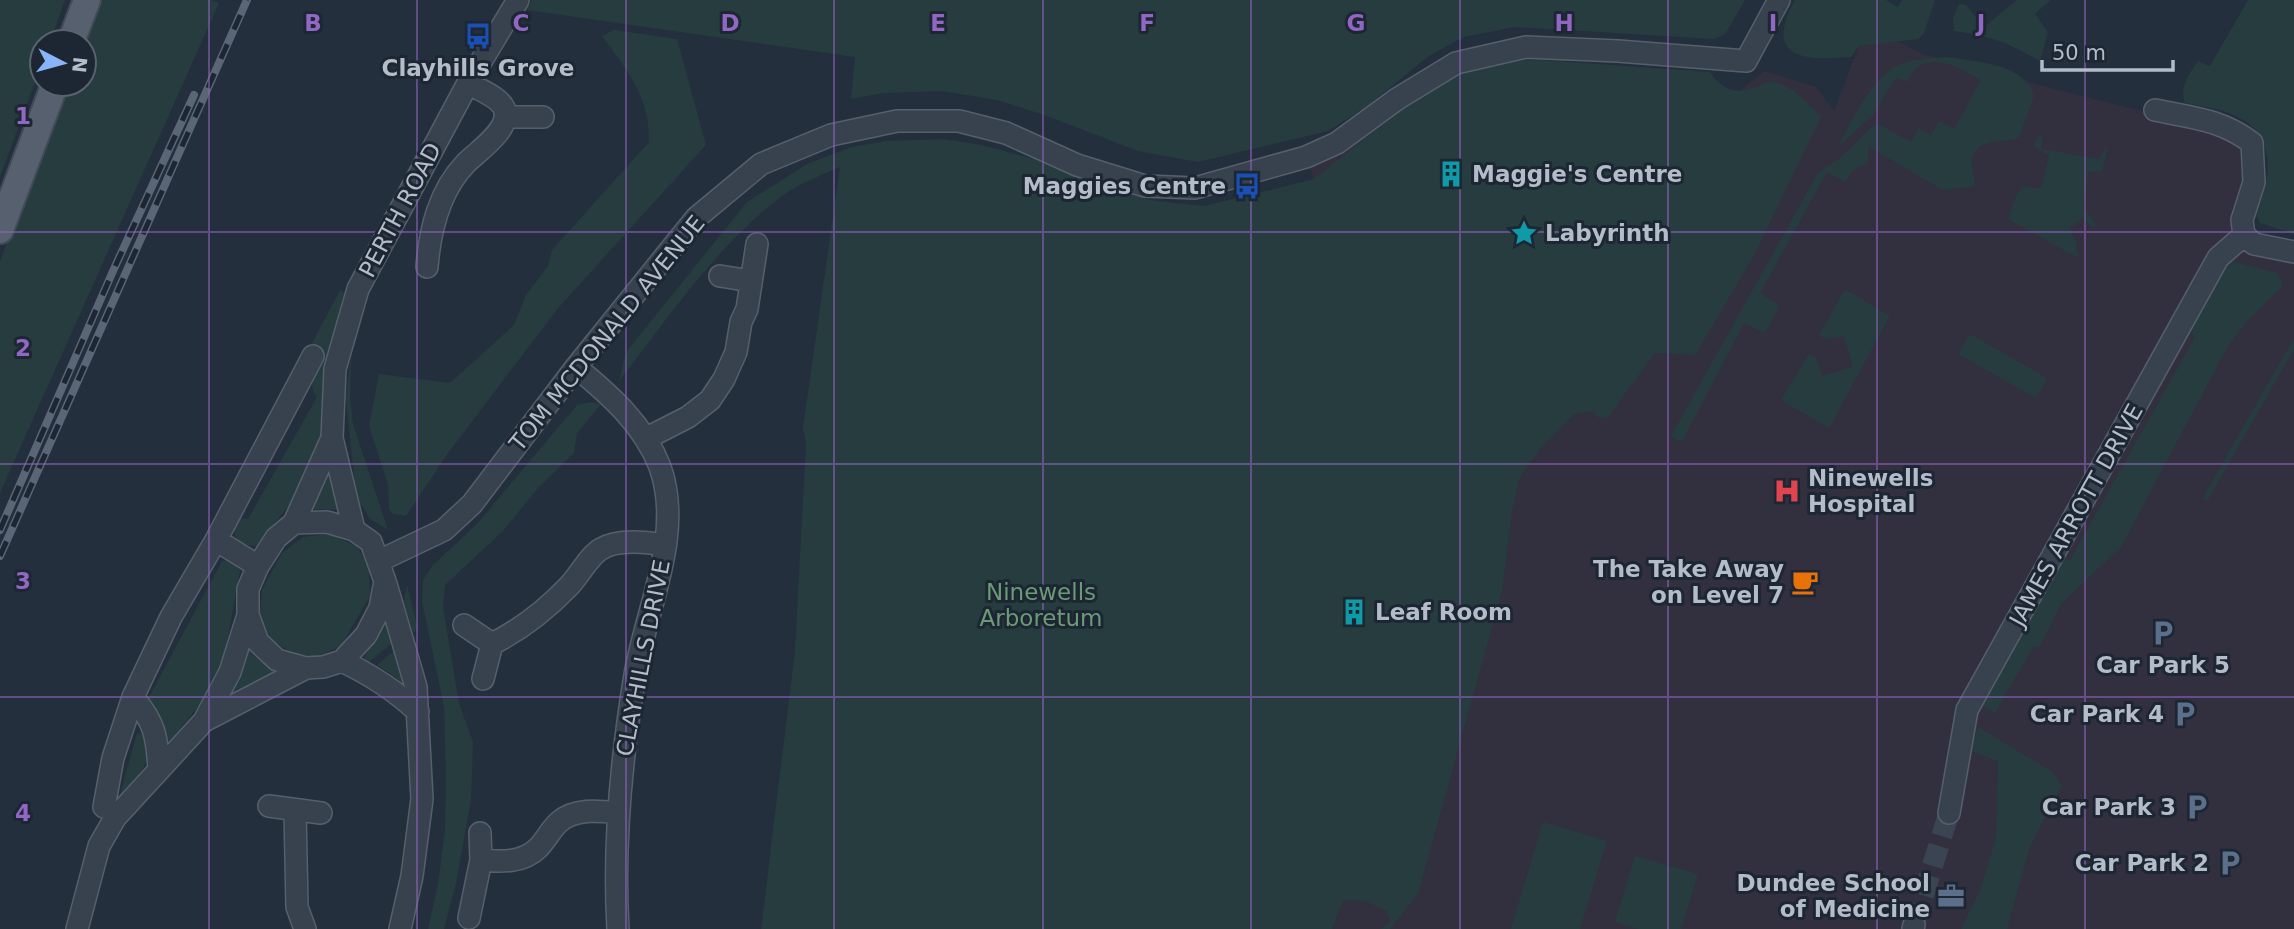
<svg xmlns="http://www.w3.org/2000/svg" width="2294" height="929" font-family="'DejaVu Sans',sans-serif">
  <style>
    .medical { fill: #32303f }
    .green { fill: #263c3f }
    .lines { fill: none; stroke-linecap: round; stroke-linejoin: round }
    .minor-tunnel { stroke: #3a4453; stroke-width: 21; stroke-dasharray: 21 10; stroke-linecap: butt }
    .minor-casing { stroke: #565f6c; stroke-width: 24 }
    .major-casing { stroke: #414a57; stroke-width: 30 }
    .minor { stroke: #38414e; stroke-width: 21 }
    .major { stroke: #56606e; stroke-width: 26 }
    .rail-casing { stroke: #5a6575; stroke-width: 8 }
    .rail { stroke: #1d2633; stroke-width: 5; stroke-dasharray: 16; stroke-linecap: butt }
    .grid { fill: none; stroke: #9266c3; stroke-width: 2; stroke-opacity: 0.55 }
    .labels { text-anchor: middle; stroke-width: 6; stroke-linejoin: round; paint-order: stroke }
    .poi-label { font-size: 23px; font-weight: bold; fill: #b4bcc9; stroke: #1d2633; text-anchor: end }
    .street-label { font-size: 23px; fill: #b4bcc9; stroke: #1d2633 }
    .park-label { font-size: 23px; fill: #6b9a76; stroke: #1d2633 }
    .grid-label { font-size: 23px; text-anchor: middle; font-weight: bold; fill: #9266c3; stroke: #1d2633; stroke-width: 6; stroke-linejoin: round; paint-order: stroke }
  </style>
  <rect width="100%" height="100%" fill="#242f3e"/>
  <path class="medical" d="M1891 38 1921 53 1952 63 2210 128 2252 143 2244 235 2294 252V929H1332L1342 900 1314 179 1306 157 1456 63 1539 60 1710 72 1718 84 1724 89 1739 92 1764 71 1816 87 1834 111 1859 46Z"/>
  <path class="green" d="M0 0H65L50 42H42V63L0 177Z
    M98 0H211L219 3 0 493V261L66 84H84V42Z
    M532 0H1745L1725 34 1714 39 1514 27 1464 37 1430 55 1366 107 1328 131 1198 162 1138 151 1047 116 997 100 942 91 883 93 851 99 855 57 527 10Z
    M1795 0H1886L1898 7 1902 0H1935L1924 33 1918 39 1859 46 1851 57C1803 61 1763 58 1795 0Z
    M2017 0H2051L2035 14 2048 32 2040 61C2008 43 1991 36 1954 31L1953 18 1959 4 1966 5 1984 27Z
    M2248 0H2294V234L2260 223 2255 212C2258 201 2263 191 2266 181 2269 170 2268 159 2265 148 2254 113 2218 109 2185 103 2179 87 2189 74 2198 61L2210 66Z
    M614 30 677 39 706 145 559 307 448 453 406 516 393 514 389 509 388 484 369 426 379 374 450 383 514 325 526 295 548 266 552 250 649 142C650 97 627 70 602 36Z
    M1948 57C1976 62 2025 63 2034 96L2019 137C2006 146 1969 133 1972 169 1973 175 1975 179 1975 186L1943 190 1868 146V163L1858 167 1853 173V169L1846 182 1827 172 1760 293 1780 306 1765 333 1744 323 1682 442 1671 436 1818 173 1841 157 1876 123 1911 142 1919 128 1931 135 1939 121 1954 129 1981 80C1957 66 1923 46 1907 82L1899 78 1895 79 1873 115 1838 147C1851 122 1872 76 1899 65 1915 59 1931 58 1948 57Z
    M1539 60 1710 72C1722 90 1736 95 1756 87 1758 87 1765 83 1766 82 1789 80 1807 103 1821 117L1753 257 1695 355 1655 353 1608 417 1599 418 1591 411 1574 414 1540 449 1519 479 1512 512 1502 591 1418 894 1390 929H1380L1390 921 1387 911 1365 901 1343 900 1332 929H761L795 651 806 443 803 428 840 167C822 175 798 184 782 196 717 245 669 317 619 381L626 352 747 202 807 164 851 147 886 141 943 139 982 145 1033 159 1109 189 1156 201 1205 206 1314 179 1418 97 1460 73 1500 61Z
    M2038 135H2043L2041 149 2099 159 2105 148 2108 147 2102 171 2088 172 2084 209 2096 225 2094 228 2083 218 2070 228 2076 243 2078 258 2008 219 2017 194 2025 186 2041 189 2049 155 2034 147Z
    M2235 262 2277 273 2283 282 2281 287 2250 318 2228 346 2121 547 2061 604 2039 648 2033 647 1995 713 1982 705 2060 558 2070 560 2194 339 2192 328 2227 266Z
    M1845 289 1890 316 1829 428 1781 400 1809 354 1816 358 1822 376 1853 367 1844 336 1825 339 1819 335Z
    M340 290 344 293 326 363 322 430 311 465 292 502 256 546C241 545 236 541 232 526L237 518 248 519 317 397C306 385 315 364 319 350L311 345Z
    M1970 334 2047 378 2036 398 1958 354Z
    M2294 338V349L2208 500 2202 499Z
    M351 355 350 396 353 424 388 530 370 519 356 496 346 398Z
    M590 402 601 404 577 433 574 453 538 488 503 531 445 585 443 607 459 703 473 742 471 800 456 883 444 929H428L438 884 445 831 446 777 444 707 422 601 423 580 433 565 477 524 577 405Z
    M330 459 341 510 308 509Z
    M330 534 358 547 369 569 370 596 341 646 316 657 291 653 271 639 260 616 262 590 282 553 303 537Z
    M222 561H232L240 570 225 654 204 699 166 746 148 699Z
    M407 585 418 630 413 632 404 602Z
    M390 614 397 639 369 662 363 660Z
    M400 646 411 695 397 678 377 665Z
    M248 650 276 674 228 697Z
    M1978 727 2051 771 2062 786 2030 846 2007 929H1961L1981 889 1996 837 1998 761 1971 751Z
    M137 733 150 736C152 766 136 777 119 798Z
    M1543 822 1607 841 1580 929H1511Z
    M1635 856 1698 874 1681 929H1638L1615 922Z"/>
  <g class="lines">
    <path class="minor-tunnel" d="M1914 925 1949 813"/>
    <g class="minor-casing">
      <path id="minor" d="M2155 110C2192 118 2221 119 2252 143L2254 182 2242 220 2244 235
        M505 117H543
        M2244 235 2254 244 2294 252
        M427 267C430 229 439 191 466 163 478 151 513 128 504 108 499 97 478 89 468 83
        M720 276 751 281
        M576 367C610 395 644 425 660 467 684 534 646 609 635 675 621 760 613 844 618 929
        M647 438 688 417 710 400 724 379 736 352 741 322 747 309 757 244
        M294 523 332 438
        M354 530 332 438 335 369 358 289 468 83 518 0
        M216 540 258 566
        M379 561 444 530 472 504 576 367 696 218 761 164 831 135 897 121H959L1006 133 1077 165 1145 186 1195 188 1306 157 1337 143 1397 99 1456 63 1526 47 1618 51 1746 61 1779 0
        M386 584 416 687 422 799 412 876 400 929
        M464 625 492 644 483 679
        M492 644C522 629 546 610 569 586 578 577 590 555 601 549 617 539 647 542 664 545
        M342 661C371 675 395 690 418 712
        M133 697C155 723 157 736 159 770
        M204 721 306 668
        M269 806 321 813
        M104 807 113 758 133 697 171 617 216 540 313 356
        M295 810 297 907 305 929
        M1949 813 1967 710 2218 258 2244 235
        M481 860C501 862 523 863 538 848 546 840 551 829 559 822 575 808 599 811 618 813
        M469 918 481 860 480 833
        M77 929 99 846 115 818 204 721 230 672 248 615V589L258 566 276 538 294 523 327 522 354 530 371 542 385 581 380 608 366 635 342 661 323 667 306 668 277 660 258 642 248 615
        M1913 929 1914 925"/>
    </g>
    <g class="major-casing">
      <path id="major" d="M71 42 87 0
        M0 230 55 84"/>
    </g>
    <use href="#minor" class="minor"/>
    <use href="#major" class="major"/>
    <g class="rail-casing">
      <path id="rail" d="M0 530 113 271 194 95
        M0 556 247 0"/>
    </g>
    <use href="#rail" class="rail"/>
  </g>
  <path class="grid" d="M209 0V929M417 0V929M626 0V929M834 0V929M1043 0V929M1251 0V929M1460 0V929M1668 0V929M1877 0V929M2085 0V929M0 232H2294M0 464H2294M0 697H2294"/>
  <defs>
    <g id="bus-bare" transform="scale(2.1)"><path d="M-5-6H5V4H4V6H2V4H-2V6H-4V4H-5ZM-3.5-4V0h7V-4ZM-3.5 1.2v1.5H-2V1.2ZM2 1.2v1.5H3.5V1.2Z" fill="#1a4fb4" stroke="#1d2633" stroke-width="2.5" paint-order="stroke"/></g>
    <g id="building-bare" transform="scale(2.1)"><path d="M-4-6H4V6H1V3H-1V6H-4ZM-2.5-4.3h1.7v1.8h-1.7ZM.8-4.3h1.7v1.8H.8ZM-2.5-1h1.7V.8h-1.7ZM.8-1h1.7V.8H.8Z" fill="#0f9aa8" stroke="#1d2633" stroke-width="2.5" paint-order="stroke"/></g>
    <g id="sight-bare" transform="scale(2.1)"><path d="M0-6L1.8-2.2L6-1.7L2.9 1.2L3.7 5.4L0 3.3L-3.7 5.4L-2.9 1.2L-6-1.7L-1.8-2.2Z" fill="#0f9aa8" stroke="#1d2633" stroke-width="2.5" paint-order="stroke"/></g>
    <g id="hospital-bare" transform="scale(2.1)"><path d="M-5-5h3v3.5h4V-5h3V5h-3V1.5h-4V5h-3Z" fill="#e0444e" stroke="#1d2633" stroke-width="2.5" paint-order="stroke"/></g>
    <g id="cafe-bare" transform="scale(2.1)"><path d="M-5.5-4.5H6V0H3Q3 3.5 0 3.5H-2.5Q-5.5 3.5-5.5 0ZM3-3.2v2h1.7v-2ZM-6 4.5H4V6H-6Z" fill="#e8710a" stroke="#1d2633" stroke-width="2.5" paint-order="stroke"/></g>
    <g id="parking-bare" transform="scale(2.1)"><path d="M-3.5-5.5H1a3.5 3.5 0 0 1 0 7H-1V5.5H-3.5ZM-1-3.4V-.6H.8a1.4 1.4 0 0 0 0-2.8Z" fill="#5c6f8a" stroke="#1d2633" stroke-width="2.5" paint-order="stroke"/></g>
    <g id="office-bare" transform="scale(2.1)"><path d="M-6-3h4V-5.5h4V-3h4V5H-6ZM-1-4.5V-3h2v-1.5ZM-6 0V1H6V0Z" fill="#5c6f8a" stroke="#1d2633" stroke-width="2.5" paint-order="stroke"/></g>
  </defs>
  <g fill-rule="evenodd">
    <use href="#bus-bare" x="478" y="36"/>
    <use href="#building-bare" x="1451" y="174"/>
    <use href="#bus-bare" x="1247" y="186"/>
    <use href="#sight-bare" x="1524" y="233"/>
    <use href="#hospital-bare" x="1787" y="491"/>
    <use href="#cafe-bare" x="1805" y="582"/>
    <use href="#building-bare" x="1354" y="612"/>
    <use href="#parking-bare" x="2163" y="633"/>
    <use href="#parking-bare" x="2185" y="714"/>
    <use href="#parking-bare" x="2197" y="807"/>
    <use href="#parking-bare" x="2230" y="863"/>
    <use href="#office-bare" x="1951" y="896"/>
  </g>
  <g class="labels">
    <g class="poi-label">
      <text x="478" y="76" text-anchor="middle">Clayhills Grove</text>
      <text x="1472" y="182" text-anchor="start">Maggie's Centre</text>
      <text x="1226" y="194">Maggies Centre</text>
      <text x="1545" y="241" text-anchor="start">Labyrinth</text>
      <text x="1808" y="486" text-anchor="start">Ninewells<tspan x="1808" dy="26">Hospital</tspan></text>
      <text x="1784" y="577">The Take Away<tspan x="1784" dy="26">on Level 7</tspan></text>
      <text x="1375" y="620" text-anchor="start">Leaf Room</text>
      <text x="2163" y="673" text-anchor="middle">Car Park 5</text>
      <text x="2164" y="722">Car Park 4</text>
      <text x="2176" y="815">Car Park 3</text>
      <text x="2209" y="871">Car Park 2</text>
      <text x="1930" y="891">Dundee School<tspan x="1930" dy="26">of Medicine</tspan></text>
    </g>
    <g class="street-label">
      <text transform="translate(400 210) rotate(-62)" y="8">PERTH ROAD</text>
      <text transform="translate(607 333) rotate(-51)" y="8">TOM MCDONALD AVENUE</text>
      <text transform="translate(2076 515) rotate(-61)" y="8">JAMES ARROTT DRIVE</text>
      <text transform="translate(643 658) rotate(-79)" y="8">CLAYHILLS DRIVE</text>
    </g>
    <g class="park-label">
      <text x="1041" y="600">Ninewells<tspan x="1041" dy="26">Arboretum</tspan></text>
    </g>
  </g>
  <g class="grid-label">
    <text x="313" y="31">B</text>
    <text x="521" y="31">C</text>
    <text x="730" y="31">D</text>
    <text x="938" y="31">E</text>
    <text x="1147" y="31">F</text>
    <text x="1356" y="31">G</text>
    <text x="1564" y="31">H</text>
    <text x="1773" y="31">I</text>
    <text x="1981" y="31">J</text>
    <text x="23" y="124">1</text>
    <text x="23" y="356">2</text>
    <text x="23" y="589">3</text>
    <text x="23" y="821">4</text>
  </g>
  <g transform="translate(63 63) rotate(96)"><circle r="33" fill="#1d2633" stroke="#59626f" stroke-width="2"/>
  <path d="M0-5L12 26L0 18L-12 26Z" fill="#8ab4f8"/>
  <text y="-10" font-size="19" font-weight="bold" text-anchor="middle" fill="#b4bcc9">N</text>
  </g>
  <path d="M2042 60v10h131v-10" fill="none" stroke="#b4bcc9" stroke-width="3.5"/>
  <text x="2052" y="60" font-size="21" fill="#b4bcc9" stroke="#1d2633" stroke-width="5" paint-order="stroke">50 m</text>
</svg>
